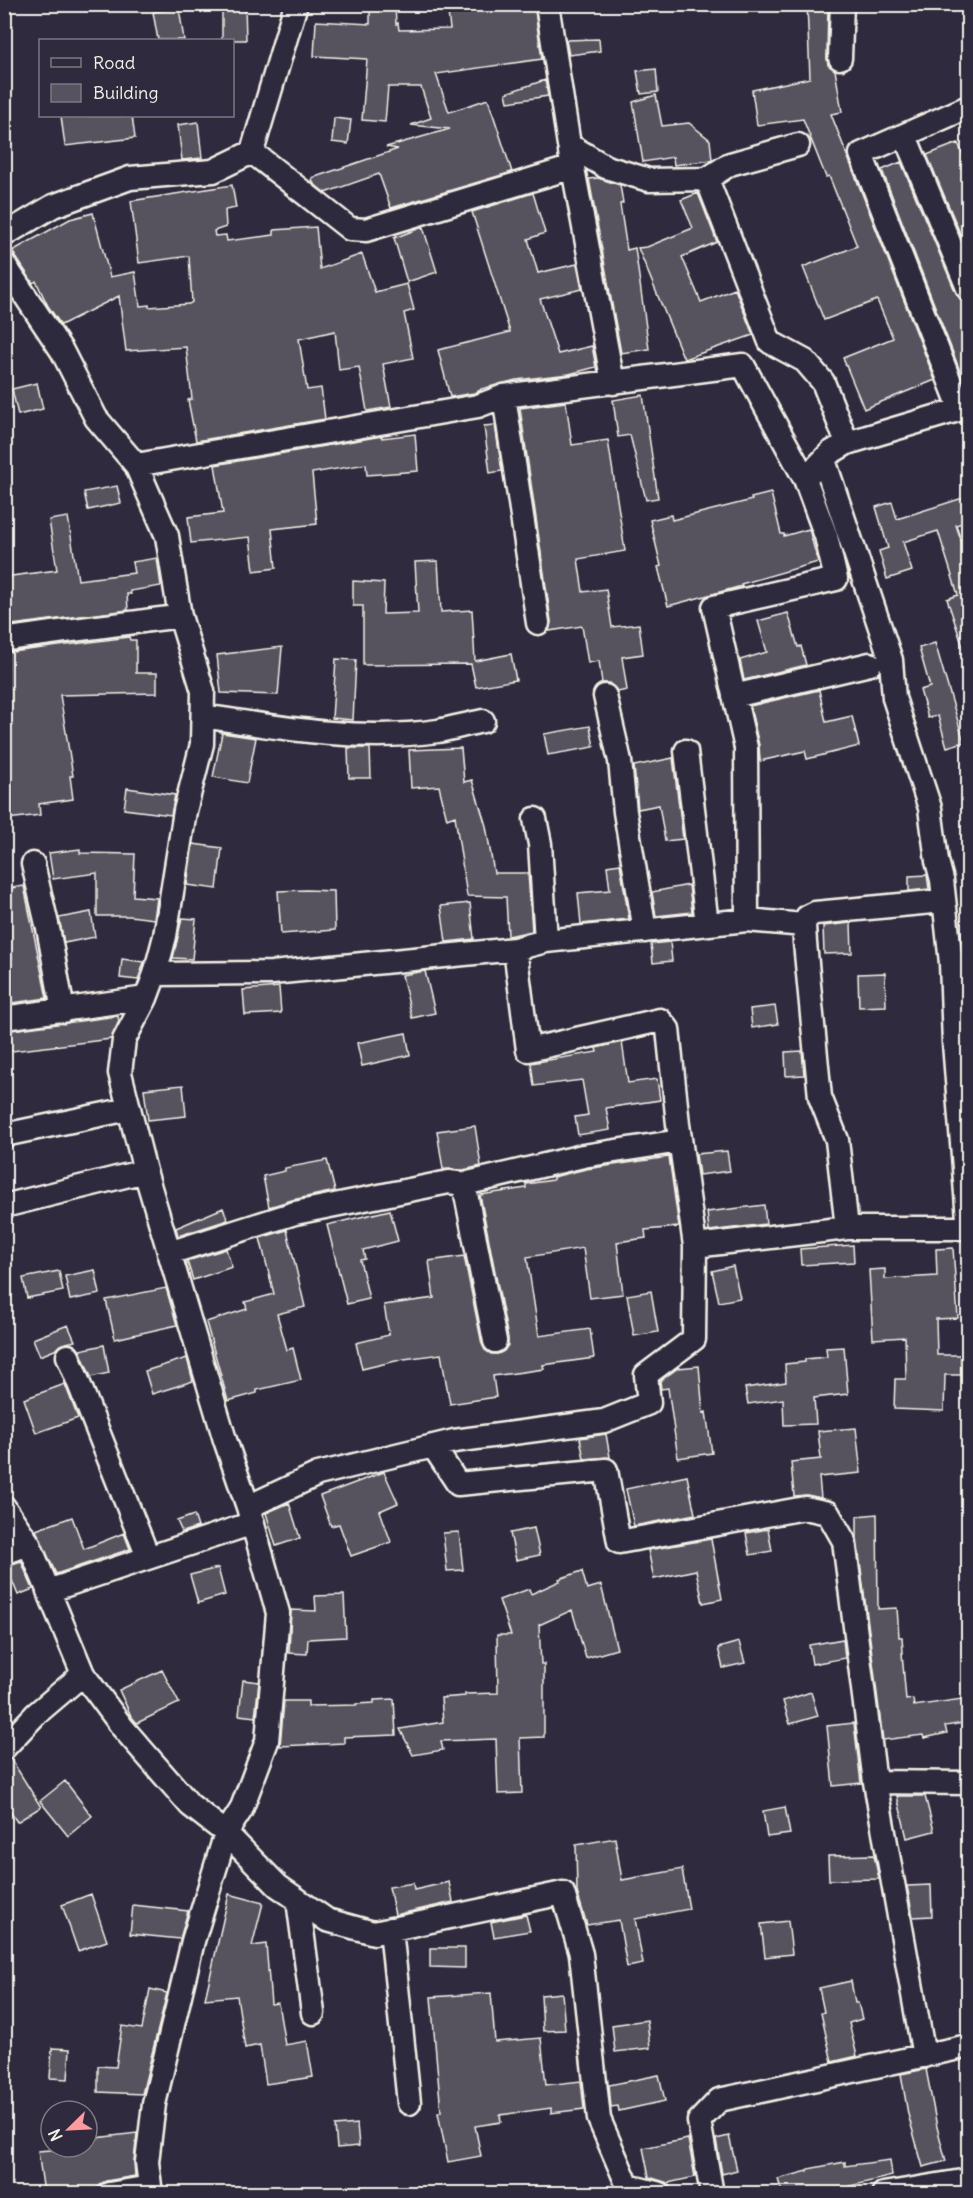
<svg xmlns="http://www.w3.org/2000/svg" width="973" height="2198" font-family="Delius,sans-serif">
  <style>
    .building { fill: #56525f; stroke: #f4f1e8; stroke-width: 1.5 }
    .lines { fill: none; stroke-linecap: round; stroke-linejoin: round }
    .minor-casing { stroke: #f4f1e8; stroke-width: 27 }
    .minor { stroke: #2f2a3d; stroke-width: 22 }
  </style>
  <rect width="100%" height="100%" fill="#2f2a3d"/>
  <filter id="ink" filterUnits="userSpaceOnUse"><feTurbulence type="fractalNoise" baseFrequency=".0167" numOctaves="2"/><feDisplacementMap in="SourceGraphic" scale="12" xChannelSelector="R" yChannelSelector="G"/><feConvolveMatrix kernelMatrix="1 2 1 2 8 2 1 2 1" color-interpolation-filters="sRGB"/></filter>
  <g filter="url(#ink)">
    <path class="building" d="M222 4H245L246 40H222Z
      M370 4H395L396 24 398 23 399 30 450 29 447 4H534L542 59 436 74 449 112 488 99 512 172 391 208 379 174 325 193 313 183 312 178 398 149 386 147 450 129 411 125 431 118 421 87H388L385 122 362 120 367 59 314 56 316 21 370 24Z
      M807 4H828L827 58 828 65 835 70 842 112 831 114 935 380 864 409 843 358 893 338 877 300 824 320 803 267 857 246 829 176 826 177 803 119 757 125 752 90 810 78Z
      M179 8 184 40H158L153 12Z
      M599 39 600 51 569 55 566 40Z
      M656 69 658 92 641 94 637 71Z
      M545 80 548 96 508 102 506 93Z
      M656 95 662 126 689 123 710 140 712 160 674 165 673 157 643 162 633 102Z
      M61 116H132L135 138 65 146Z
      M334 118 351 120 348 144 332 142Z
      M198 122 202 158 182 160 178 125Z
      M958 143 969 170V254L927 155Z
      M901 162 956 293 960 299 969 301V367L960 371 882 170Z
      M598 178 620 185 623 203 620 204 627 250 635 248 649 349 621 353 589 179Z
      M232 185 236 208 225 210 226 227 214 231 215 236 226 235 227 241 274 235V230L316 227 320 269 362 254 375 292 407 284 414 310 404 313 413 358 383 364 391 407 367 411 359 367 339 370 335 331 299 339 307 390 321 388 325 419 196 441 188 400 192 399 186 347 126 351 119 296 61 325 48 306 36 281 33 283 12 251 70 219 93 213 110 277 135 272 140 306 149 305V307L189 304 192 302 189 256 139 263 131 201Z
      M533 193 545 233 528 239 538 273 577 264 582 289 540 299 558 354 592 346 596 367 569 374 516 380 481 389V390L474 393 450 397 438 350 510 332 472 212Z
      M698 193 717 242 682 257 701 302 735 289 753 335 684 359 638 248 647 247 693 228 681 200Z
      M423 227 437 272 407 282 394 238Z
      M37 383 43 409 18 415 12 389Z
      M643 395 658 498 646 500 630 435 618 437 613 400Z
      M566 402 572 445 608 440 625 551 578 559 583 592 606 589 612 627 639 624 643 654 622 657 627 690 618 692 609 683H602L599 661 588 663 582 626 549 631 551 621 520 408Z
      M495 425 502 471 490 473 484 426Z
      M415 434 418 471 367 475 366 464 312 473 317 524 272 529 276 568 254 571 250 537 191 543 188 517 223 513 215 465 382 436V438Z
      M117 486 121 503 88 510 84 492Z
      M771 493 781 534H784V536L809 529 818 562 741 584 742 586 668 606 658 567 661 566 650 520 671 515 672 520 752 500 751 498Z
      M969 496V521L956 525 969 564V652L965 653 947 599 958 595 938 531 903 542 912 571 887 579 879 551 888 548 876 507 892 502 897 519Z
      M68 517 78 580 134 573 132 562 157 558 161 586 130 591 131 594H127L128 610 4 626V577L57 570 49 520Z
      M438 561 441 612 472 610 475 661 511 654 516 680 476 687 471 664 363 665V606H353V581L384 583 383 614 418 613 415 562Z
      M788 613 798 647 801 646 806 665 744 680 740 660 767 652 758 621Z
      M129 637 130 640H136V673H157V693L60 695 73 776H70L73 799 39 804 40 815 8 819 4 797V653Z
      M935 643 964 742 947 747 938 716 928 718 920 690 930 687 919 648Z
      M282 647 278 695 221 693 217 655Z
      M336 659 356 660 353 720 332 718Z
      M819 690 826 722 852 716 859 746 807 759 805 751 760 761 759 745 750 706Z
      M590 726 594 747 548 755 544 734Z
      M222 733 256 738 247 783 213 777Z
      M348 748H370L371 778H349Z
      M461 748 464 782 472 780 486 826 494 873H528L532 931 508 936 506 897 467 896 455 816 447 819 439 786 411 788 409 750Z
      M673 758 683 839 665 841 659 805 638 809 634 766Z
      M127 788 175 795 171 815 124 809Z
      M193 844 222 848 217 889 187 885Z
      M80 849V853L135 854 133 896 157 898 154 919 130 916H97V873L53 879 49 853Z
      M620 864 629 919 581 924 578 893 610 890 607 866Z
      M927 875 929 889 909 891V876Z
      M689 885 692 912 656 916 652 892Z
      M24 886 47 998 12 1003 6 958H12L4 916V889Z
      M306 890 334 891 335 930 281 934 278 891Z
      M470 903 474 939 446 942 441 906Z
      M91 912 95 937 64 943 59 918Z
      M182 918 196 919 192 959 173 958Z
      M851 923 852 953 824 954 823 926Z
      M670 942 672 961 653 963 651 944Z
      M122 959 144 962 138 980 120 978Z
      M425 971 435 1013 412 1018 402 975Z
      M885 973 886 1006 859 1007 858 974Z
      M279 987 281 1013 245 1015 243 990Z
      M775 1006 778 1024 752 1028 750 1009Z
      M118 1016 119 1021 111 1039 4 1052V1031Z
      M406 1033 410 1055 362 1066 357 1043Z
      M622 1042 628 1083 657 1079 660 1100 606 1108 610 1130 578 1135 575 1117 588 1115 582 1080 534 1086 531 1063 597 1052 596 1048Z
      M802 1051 804 1075 786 1076 785 1052Z
      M183 1085 186 1116 148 1120 144 1089Z
      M475 1126 481 1166 463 1170 443 1169 437 1131Z
      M727 1151 730 1171 699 1175 696 1154Z
      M669 1157 679 1227 645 1230 646 1238 617 1242 623 1294 590 1298 583 1248 527 1257 539 1336 590 1329 594 1358 543 1365 544 1369 493 1376 496 1397 450 1404 441 1354 404 1359 362 1369 356 1343 389 1335 384 1305 434 1298 429 1261 464 1256 482 1344 485 1350 491 1354H498L504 1351 508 1345V1338L480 1195 526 1188V1184L553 1180V1177L586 1169Z
      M327 1160 335 1191 292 1200 269 1207 263 1176 285 1171V1168Z
      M764 1205 766 1224 709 1231 707 1212Z
      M223 1208 228 1220 178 1236 176 1228Z
      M390 1210 398 1241 363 1250 365 1259 360 1260 369 1299 347 1304 327 1225Z
      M287 1230 305 1307 277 1314 287 1350 293 1348 301 1380 257 1390V1393L228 1401 206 1322 247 1309 245 1302 274 1294 260 1238Z
      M853 1245 854 1262 801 1265 800 1249Z
      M953 1248 958 1318 936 1319 937 1355H961V1375H945L944 1411 894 1409 895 1379H906L905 1337 873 1339 869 1270 885 1269V1279L937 1276 936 1249Z
      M226 1249 232 1267 193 1280 187 1261Z
      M733 1266 740 1298 719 1302 712 1271Z
      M95 1270 100 1294 70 1300 65 1276Z
      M59 1271 63 1291 27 1298 23 1278Z
      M166 1288 177 1325 115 1339 106 1300Z
      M651 1291 658 1332 634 1336 627 1295Z
      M68 1325 75 1341 62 1344 57 1349 40 1356 33 1339Z
      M104 1345 109 1373 91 1377 80 1350Z
      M844 1347 848 1394 814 1398 816 1424 784 1425 783 1399 748 1404 745 1388 786 1382 785 1364 805 1362V1359L827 1357 826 1348Z
      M187 1358 193 1381 152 1394 145 1371Z
      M699 1366 703 1413 706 1412 712 1453 678 1458 668 1388 661 1389 660 1381 678 1368Z
      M65 1384 78 1418 36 1433 24 1399Z
      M856 1428 861 1473 819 1477 821 1498 807 1495 794 1496 791 1462 821 1459 818 1431Z
      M606 1434 610 1457 584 1459 580 1438Z
      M384 1472 398 1503 380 1511 391 1542 351 1556 339 1524 331 1526 320 1496Z
      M687 1476 695 1514 634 1526 626 1489Z
      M289 1503 300 1538 276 1546 266 1513Z
      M877 1514 878 1609 897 1608 899 1637H902L903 1653H902L906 1700 913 1699 914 1706 969 1698V1722L945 1726 947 1733 924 1738 923 1735 883 1740 857 1538V1516Z
      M194 1515 198 1527 182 1532 177 1521Z
      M72 1517 84 1549 124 1533 130 1549 56 1574 36 1530Z
      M534 1528 540 1555 516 1560 510 1533Z
      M768 1529 772 1551 750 1555 746 1533Z
      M459 1532 463 1570 447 1571 443 1533Z
      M711 1539 722 1599 703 1603 696 1570 654 1579 648 1550Z
      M21 1561 33 1589 18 1595 6 1566Z
      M218 1568 225 1595 198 1603 190 1575Z
      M582 1571 587 1589 601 1585 617 1649 586 1658 572 1610 539 1625 541 1664H544V1737L520 1738 522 1793 498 1794 496 1739 441 1741 443 1750 413 1755 400 1729 443 1722 441 1698 465 1696V1694L498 1693 497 1635H511L499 1600 529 1589 531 1594 560 1581 559 1579Z
      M344 1595 346 1637 308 1639 307 1654 289 1653 291 1610 316 1611 315 1596Z
      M843 1639 845 1658 812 1664 809 1645Z
      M739 1642 745 1663 723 1668 718 1648Z
      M162 1670 179 1703 137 1723 131 1716 119 1690Z
      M243 1680 259 1682 255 1717 239 1715Z
      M811 1692 818 1716 790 1724 783 1701Z
      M394 1699 396 1735 344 1737V1743L280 1746 284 1701H308V1706L356 1705V1704L374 1703V1700Z
      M854 1723 861 1783 833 1786 827 1726Z
      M11 1759 41 1807 17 1822 4 1802V1761Z
      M65 1781 92 1816 68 1836 40 1801Z
      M897 1796H925L934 1831 907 1838Z
      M785 1807 790 1834 767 1837 763 1811Z
      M615 1838 622 1880 682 1869 689 1909 635 1919 643 1964 627 1967 619 1920 587 1925 577 1892 576 1845Z
      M874 1855 879 1879 829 1880 828 1856Z
      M449 1882 453 1902 395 1915 389 1887 413 1883 414 1890Z
      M931 1885 932 1916 913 1917 907 1886Z
      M91 1894 107 1941 78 1951 62 1905Z
      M229 1894 263 1903 252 1946 266 1944 271 2004 278 2003 285 2045 307 2041 313 2077 266 2084 260 2045 245 2048 237 1996 205 1999Z
      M133 1905 188 1911 180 1939 130 1934Z
      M526 1915 530 1931 494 1937 491 1922Z
      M788 1921 792 1954 765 1957 761 1924Z
      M430 1948H465V1968L430 1967Z
      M851 1981 855 2003H858L862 2019 849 2023 857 2056 832 2062 821 2013 824 2012 819 1988Z
      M150 1989 167 1993 142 2094 98 2092V2066L116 2067 122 2026 142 2029Z
      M491 1993 495 2042 541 2038 546 2085 581 2081 584 2109 551 2113V2108L500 2115 501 2122 475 2126 481 2156 448 2162 438 2113 441 2112 431 1997Z
      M562 1993 565 2030 543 2031 541 1995Z
      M647 2020 650 2048 615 2052 612 2025Z
      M52 2048 70 2049 68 2079 50 2078Z
      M926 2069 937 2127 946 2161 923 2167 908 2114 901 2074Z
      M659 2075 665 2101 619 2111 618 2106 611 2107 609 2085Z
      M357 2124 359 2146 337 2148 335 2126Z
      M137 2133 134 2161 135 2176 106 2181 100 2184 96 2192 44 2193 38 2151 87 2147V2139Z
      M729 2136 737 2170 722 2174 716 2139Z
      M688 2139 695 2177 668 2183 649 2177 643 2148Z
      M890 2160 892 2176 850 2186 851 2191 840 2193H782L778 2179 808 2171V2169L845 2162V2166Z"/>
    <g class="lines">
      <g class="minor-casing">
        <path id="minor" d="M547 4 569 145 606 167 649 180 707 179
          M840 58 842 4
          M905 136 968 288
          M252 152 350 229 366 230 573 167
          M570 152 613 383
          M4 235 53 206 130 178 213 171 252 152 296 4
          M4 264 62 351 96 418 136 465 167 536 180 616 203 691 202 744 185 811 165 936 155 974 146 998 124 1040 120 1073 145 1171 225 1440 248 1507 278 1613 267 1741 241 1810 226 1833 193 1941 154 2104 147 2162 151 2194
          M504 396 538 623
          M961 410 861 154 968 107
          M847 443 968 407
          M824 460 891 660 894 698 930 808 937 861 942 880 951 963 954 1043 968 1219
          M136 465 478 406 504 396 743 365 805 479
          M4 640C63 630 121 625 180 616
          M605 696 620 761 625 812 645 931
          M734 696 870 664
          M203 716C280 728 360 742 438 731 453 728 468 724 483 721
          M686 751 707 924
          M535 819 540 844 546 941
          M33 864 49 933 63 1011
          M747 920 746 748 714 607 836 579 826 536 805 479 830 453 847 443 823 382 805 361 770 342 707 179 730 164 798 145
          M515 949 528 1050 660 1020 668 1029 678 1124 695 1246
          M155 974 272 973 515 949 546 941 747 920 804 925
          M4 1018 146 998
          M4 1135 129 1109
          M464 1184 495 1341
          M4 1206 145 1171
          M847 1228H968
          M169 1253 295 1213 449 1182 464 1184 583 1156 680 1141
          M68 1356 148 1557
          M433 1446 458 1484 606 1470 619 1542 805 1508 828 1513 844 1541 875 1782 924 2056
          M4 1507 29 1544 83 1674 123 1728 190 1805 226 1833 278 1886 327 1920 374 1933 563 1893 581 1954 599 2119 628 2186 660 2194
          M248 1507 318 1474 454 1441 604 1421 649 1403 646 1375 694 1339 695 1246 847 1228 837 1140 820 1097 805 943 804 925 807 917 815 913 943 901
          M4 1553 29 1544
          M48 1591 253 1523
          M4 1748 36 1714 83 1674
          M875 1782 968 1783
          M298 1900 313 2013
          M391 1929 409 2103
          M109 2194 150 2187
          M712 2194 699 2121 719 2100 968 2046
          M883 2194 968 2180"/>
      </g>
      <use href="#minor" class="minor"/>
    </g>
  </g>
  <rect width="973" height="2198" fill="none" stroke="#2f2a3d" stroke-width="24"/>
  <rect x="12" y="12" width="949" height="2174" fill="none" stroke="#f4f1e8" stroke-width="2" filter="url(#ink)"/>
  <rect x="39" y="39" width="195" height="78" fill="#2f2a3d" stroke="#7e7a81" stroke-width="1.5"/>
  <rect x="51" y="58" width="30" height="9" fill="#2f2a3d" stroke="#7e7a81" stroke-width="1.5"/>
  <text x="93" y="69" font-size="18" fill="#f4f1e8">Road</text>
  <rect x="51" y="84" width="30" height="18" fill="#56525f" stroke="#7e7a81" stroke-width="1.5"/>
  <text x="93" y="99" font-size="18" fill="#f4f1e8">Building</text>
  <g transform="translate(69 2129) rotate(246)"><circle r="28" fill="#2f2a3d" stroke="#7e7a81" stroke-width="1.5"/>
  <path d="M0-4.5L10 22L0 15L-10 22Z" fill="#ff9aa2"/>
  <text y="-9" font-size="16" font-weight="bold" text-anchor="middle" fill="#f4f1e8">N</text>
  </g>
</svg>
